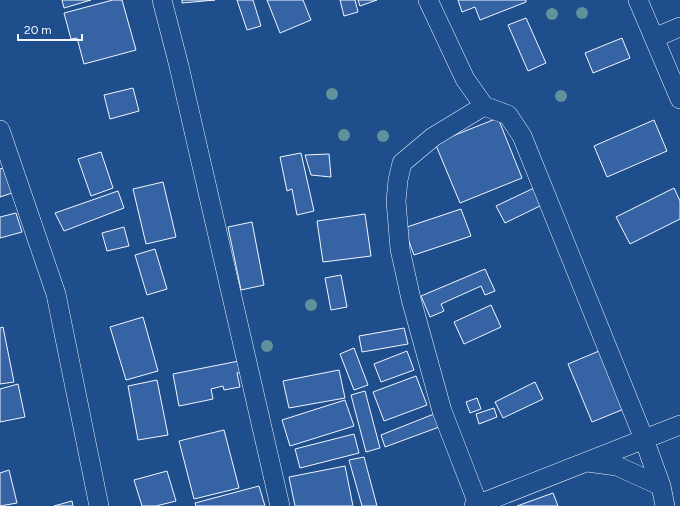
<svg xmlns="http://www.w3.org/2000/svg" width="680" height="506" font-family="Figtree,sans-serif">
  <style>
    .building { fill: #3563a3; stroke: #f2f6ff }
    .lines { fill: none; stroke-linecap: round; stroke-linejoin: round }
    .minor-casing { stroke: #f2f6ff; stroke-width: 20 }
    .minor { stroke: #1f4e8c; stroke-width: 19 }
    .tree { fill: #61919a }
  </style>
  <rect width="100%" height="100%" fill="#1f4e8c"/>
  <path class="building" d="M62 0H91L64 8Z
    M113 0H122L136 50 84 64 77 38 71 39 64 13Z
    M182 0H215L182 3Z
    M237 0H253L261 26 247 30Z
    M267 0H303L311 20 280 33Z
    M340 0H355L358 12 344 16Z
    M358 0H377L360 6Z
    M458 0H526V2L480 20 475 7 462 12Z
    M526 18 546 63 528 71 508 25Z
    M622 38 630 58 593 73 585 53Z
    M133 88 139 111 110 119 104 95Z
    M498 118 522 178 460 203 435 143Z
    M654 120 667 151 607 177 594 146Z
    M101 152 113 188 91 196 78 159Z
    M301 153 314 211 297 215 292 189 287 191 280 157Z
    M329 154 331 177 311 175 305 155Z
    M3 168 12 193 0 197V169Z
    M163 182 176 237 146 244 133 189Z
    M534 188 542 205 505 223 496 206Z
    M674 188 680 201V219L630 244 616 217Z
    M118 191 124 208 64 231 55 213Z
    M461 209 471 236 414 255 404 228Z
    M16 213 22 232 0 238V217Z
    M365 214 371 256 323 262 317 221Z
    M252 222 264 285 241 290 228 227Z
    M124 227 129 246 107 251 102 233Z
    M155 249 167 289 147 295 135 255Z
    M485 269 495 291 485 295 481 286 441 304 444 311 430 317 421 296Z
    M341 275 347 307 331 310 325 278Z
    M491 305 501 327 464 344 454 322Z
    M143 317 158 371 126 380 110 327Z
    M3 327 14 382 0 384V328Z
    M404 328 408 344 362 352 359 336Z
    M354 348 368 385 354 390 340 354Z
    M407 351 414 370 381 382 374 364Z
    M599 351 624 409 592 422 568 364Z
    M244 360 247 371 237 373 240 387 224 390 223 386 211 389 213 399 179 406 173 374Z
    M339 370 345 398 289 408 283 381Z
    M416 376 427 405 384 421 373 392Z
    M157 380 168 435 138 440 128 386Z
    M535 382 543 399 503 418 495 402Z
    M18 384 25 417 0 422V389Z
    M365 391 380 448 366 452 351 395Z
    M477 398 481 409 470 413 466 402Z
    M345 400 354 426 290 446 282 420Z
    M494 408 497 417 479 424 476 414Z
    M434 414 439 427 385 447 381 435Z
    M224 430 239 488 194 499 179 441Z
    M354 434 359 453 300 468 295 449Z
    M364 457 377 506H362L349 460Z
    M345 466 353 506H295L289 477Z
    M9 470 17 503 0 506V473Z
    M167 471 176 501 156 506H142L134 480Z
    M259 486 265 506H196L195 503Z
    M553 493 558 506H517Z
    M72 501 73 506H54Z"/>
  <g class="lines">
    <g class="minor-casing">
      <path id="minor" d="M162 0 179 66 280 506
        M428 0 465 79 484 106 508 115 522 136 644 439 661 486 665 506
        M638 0 680 99
        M654 38 680 27
        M0 130 56 294 99 506
        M587 462 617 466 661 486
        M478 504 442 411 411 299 400 249 396 201 398 180 402 163 433 137 484 106
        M474 506 680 425"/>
    </g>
    <use href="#minor" class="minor"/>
  </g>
  <g class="tree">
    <circle cx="582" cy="13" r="6"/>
    <circle cx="552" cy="14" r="6"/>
    <circle cx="332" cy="94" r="6"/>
    <circle cx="561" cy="96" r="6"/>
    <circle cx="344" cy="135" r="6"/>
    <circle cx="383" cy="136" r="6"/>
    <circle cx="311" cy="305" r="6"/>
    <circle cx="267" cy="346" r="6"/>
  </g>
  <path d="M18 34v6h64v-6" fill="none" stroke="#f2f6ff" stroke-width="2"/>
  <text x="24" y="34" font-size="12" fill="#f2f6ff" stroke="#1f4e8c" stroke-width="3" paint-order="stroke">20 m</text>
</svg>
